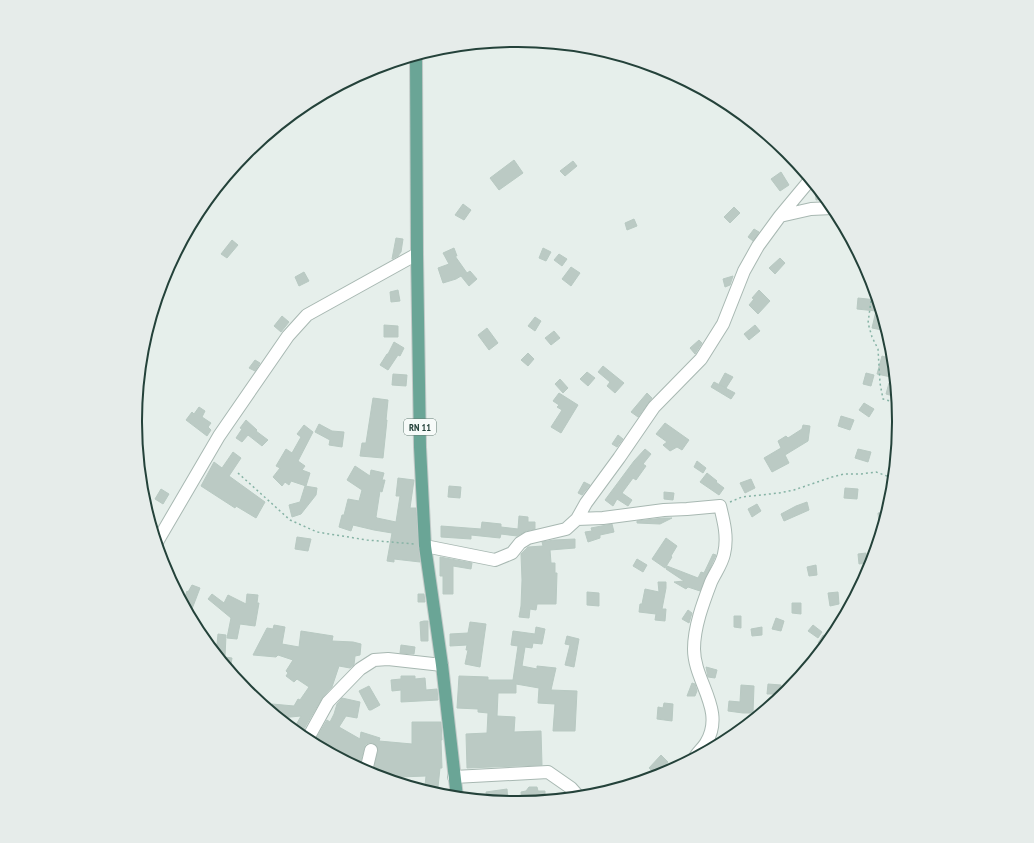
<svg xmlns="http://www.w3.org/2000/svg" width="1034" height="843" font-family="'PT Sans Narrow',sans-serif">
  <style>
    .building { fill: #bbcac4; stroke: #b8c9c2 }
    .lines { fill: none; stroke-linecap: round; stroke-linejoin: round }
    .minor-casing { stroke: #a8b8b2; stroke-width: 14 }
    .major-casing { stroke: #c2cac8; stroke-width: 14 }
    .path { stroke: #86b3a5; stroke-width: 1.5; stroke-dasharray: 2 3; stroke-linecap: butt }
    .minor { stroke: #fff; stroke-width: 12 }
    .major { stroke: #6aa596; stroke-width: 12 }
    .labels { text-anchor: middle; stroke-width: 3; stroke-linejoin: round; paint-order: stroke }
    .shield { fill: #f7fbf9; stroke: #637a73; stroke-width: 1 }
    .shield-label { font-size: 10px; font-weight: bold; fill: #24423a }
    .rim { fill: none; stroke: #24423a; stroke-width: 2 }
  </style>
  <rect width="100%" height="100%" fill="#e6efeb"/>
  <path class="building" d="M514 160 523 173 499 190 490 178Z
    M573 161 577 166 565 176 560 171Z
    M781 172 789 185 780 191 771 179Z
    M815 186 822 194 826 199 816 200Z
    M463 204 471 210 464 220 455 215Z
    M734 207 740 213 730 223 724 217Z
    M634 219 637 226 627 230 625 223Z
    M754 229 759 232 753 241 748 237Z
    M396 238 403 239 401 252 398 256 392 259Z
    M232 240 238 245 227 258 221 254Z
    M454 248 457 256H455L467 273 470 271 477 279 469 286 461 276 456 279 443 283 438 268 449 264 443 253Z
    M543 248 551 252 546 261 539 258Z
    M559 254 567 259 562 266 554 260Z
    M780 258 785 263 775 274 769 268Z
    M571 267 580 273 571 286 562 279Z
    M304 272 309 281 299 286 295 277Z
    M733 276 730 285 725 287 723 279Z
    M398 290 400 301 391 302 390 292Z
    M759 290 770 301 758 314 749 305 754 299 752 298Z
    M858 298 877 300 883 321 882 330 872 328 876 311 857 309Z
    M282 316 289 322 281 332 274 326Z
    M535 317 541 321 535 331 528 326Z
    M384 325 398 326V337H384Z
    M755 325 760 331 749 340 744 334Z
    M487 328 498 343 489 350 478 335Z
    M554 331 560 338 551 345 545 338Z
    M699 340 702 343 695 354 690 348Z
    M394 342 404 348 400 356 398 355 388 370 380 365 387 354H388Z
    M528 353 534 359 528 366 521 360Z
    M882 356 892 359 890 368 893 369 891 377 877 374Z
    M255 360 260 363 255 371 249 368Z
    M603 366 624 383 615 393 607 386 610 382 598 372Z
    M587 372 595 378 588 386 580 379Z
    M725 373 733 377 726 388 719 384Z
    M866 373 874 375 871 386 863 384Z
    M393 374 407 375 406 386 392 385Z
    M560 379 568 388 563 393 555 384Z
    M714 382 735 393 731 399 711 387Z
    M889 383 895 385V390L893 396 886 394Z
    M559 393 578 405 561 433 551 427 562 410 557 407 559 405 553 401Z
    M647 393 652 398 638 417 631 412Z
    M373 398 388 400 386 420H387L383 458 360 456 362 443H366Z
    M864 403 874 409 869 417 859 410Z
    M199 407 205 411 202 417 211 423 208 427 211 430 207 436 186 420 192 412 194 414Z
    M841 416 854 420 850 430 838 426Z
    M246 420 257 430 256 431 268 440 262 446 248 435 242 442 236 438 242 429 240 428Z
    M665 423 689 440 682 450 677 447 670 451 663 445 667 442 656 434Z
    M319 424 332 431 344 432 342 447 329 445 330 440 315 432Z
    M304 425 313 432 298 461 305 466 302 470 310 473 306 486 291 481 289 485 285 482 282 486 273 477 280 468 276 466 286 449 292 453 301 437 297 434Z
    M803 425 810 426 808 441 785 455 789 463 772 472 764 458 781 448 778 441 786 436 788 438 802 429Z
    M618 435 623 439 617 447 612 444Z
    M645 449 651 454 643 464 646 466 636 480 633 478 622 493 632 500 628 506 617 499 613 506 605 500 634 461Z
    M858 449 871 452 868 462 855 458Z
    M233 452 241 458 229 476 265 502 256 518 236 506 235 508 201 486 214 462 222 468Z
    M697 461 706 468 703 473 694 467Z
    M355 466 370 476 371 470 384 473 382 480H385L382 492 380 491 376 517 377 518 396 522 400 496H396L398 478 414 480 410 508H416L420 562 394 559V562L387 561 392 533 374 530 353 525 351 531 339 527 342 515H344L348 499 359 501 362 490 347 480Z
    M707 473 717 481 716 482 724 488 719 495 700 482Z
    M751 479 755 488 745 493 740 483Z
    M584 482 590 485 582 495 578 493Z
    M305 486 317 488 316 495 301 514 292 517 289 505 300 502Z
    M449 486 461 487 460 498 448 497Z
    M845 488 858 489 857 499 844 498Z
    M161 489 169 494 163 504 155 499Z
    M664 492 674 493 673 500 664 499Z
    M807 502 809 510 784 521 781 514 796 506Z
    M757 504 761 511 752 517 748 509Z
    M886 512 880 533 878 513Z
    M519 516 528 517V522H535V529L526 531 517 536 501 534 500 538 471 535V539L441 537V526L481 529 482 522 501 524V527L518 529Z
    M664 518H672L660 524 637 523V521Z
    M612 524 614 532 600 535V538L588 542 585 532 592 531 591 528Z
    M297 537 311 539 308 551 295 549Z
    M666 538 677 546 671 556 672 557 665 568 652 559Z
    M575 539V548L550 550 551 563H555V573H557L556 604H537L536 610 530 609 529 618 519 617 521 606 522 580 521 554 528 547 543 546 542 542 554 540Z
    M866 553 867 563 859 564 858 554Z
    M713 554 716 555 700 591 688 587 686 589 674 582 684 581 666 569 667 566 698 578 701 572 704 573Z
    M440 557 472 563 471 569 453 566V594H443V576H440Z
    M637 559 647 565 643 572 633 566Z
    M816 565 817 575 809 576 807 567Z
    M658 582H666V588L662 609H666L665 621 655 620 656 614 639 612 640 604H642L645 589 659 592Z
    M192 585 200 588 192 609 185 606 183 602 187 591 188 592Z
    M587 592 599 593V606L587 605Z
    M838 592 839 604 830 606 828 593Z
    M212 594 224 603 228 595 246 604 247 594 258 595 257 603H259L255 626 240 624 237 639 227 638 231 618 208 599Z
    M418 594H424L425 602H418Z
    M792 603H801V614L792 613Z
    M688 610 692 613 689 623 682 619Z
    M734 616H741V628L734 627Z
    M776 618 784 621 781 631 772 629Z
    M424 621H428V641H421L420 622Z
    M470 622 486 624 480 667 465 664 468 650H466L467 645 450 646V634L468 633Z
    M274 625 285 627 282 644 299 647 301 631 333 636 332 641 353 642 361 644 360 655 355 656 354 665 350 668 339 666 332 687 322 698 304 729 296 725 301 716 280 718 271 711 272 704 294 706 298 699 300 700 309 687 297 679 294 682 286 676 288 673 286 671 293 660 278 655 276 657 253 655 267 628 273 629Z
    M813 625 822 632 818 638 808 631Z
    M536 627 545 629 542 644 533 643 532 648 525 647 522 666 537 669V666L556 668 551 690 577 691 575 731H553L555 704 538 703 539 688 516 684V693H498L497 716 515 717 514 732 541 731 542 765 467 768 466 734 487 733 488 713 478 712V709L457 708 459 676 488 677V680H513L518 646 511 645 513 631 535 634Z
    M762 627V635L752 636 751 629Z
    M218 634 226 635 225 657 232 658 230 670 216 654Z
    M823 635 830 638 823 647 818 643Z
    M567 636 579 639 574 667 565 665 570 645 565 644Z
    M401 645 415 647 414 654 400 653Z
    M706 667 717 670 715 678 708 677Z
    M401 676H415V679L425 678 426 690 437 689 438 700 401 702V690L392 691 391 680 401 679Z
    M692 683 695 684 697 691 695 696H687Z
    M768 684 781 685V694H767Z
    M741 685 754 686 753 713H743L728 711 729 701 740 702Z
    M369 686 380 705 371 710H369L359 691Z
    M342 698 360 702 357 718 346 716 339 727 360 739 361 732 380 738 379 741 412 744V722H441L442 740H441L442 768H440L438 787 425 786 426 776 400 777 399 783 372 774 378 751 376 745 373 743H368L365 745 359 768 316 744 319 738 317 737 327 720 330 722 334 714 337 704Z
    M664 703 673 704 672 721 657 719 658 707 663 708Z
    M661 755 668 762 664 767 669 771 658 776 649 768Z
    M529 787H537L538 791H545V800L522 803 521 792 526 791Z
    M507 789 508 802 487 800 486 792Z"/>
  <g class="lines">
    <g class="minor-casing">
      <path id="minor" d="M780 216 810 180
        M577 519 603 518 664 510 687 509 720 506C724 522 728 538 724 554 722 564 715 573 711 582 703 603 694 627 694 649 694 682 726 710 706 743 703 748 698 752 695 757
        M157 542 219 436 288 336 307 315 417 254
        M425 546 495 560 512 553 520 543 528 538 566 529 577 519 586 503 619 458 654 407 701 359 723 324 744 271 758 246 780 216 811 209 832 208
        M307 740 328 702 360 669 374 660 388 659 442 665
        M366 771 371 750
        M454 777 548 772 571 788 579 797"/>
    </g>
    <g class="major-casing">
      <path id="major" d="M416 56 417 254 420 447 425 546 442 665 457 797"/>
    </g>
    <path class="path" d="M873 286 868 323 872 337 878 349 880 383 883 399 890 401 896 399
      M238 473 290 520 317 532 367 540 415 544
      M730 502 742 497 779 493 794 490 832 477 844 474H861L876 472 887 476 893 475"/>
    <use href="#minor" class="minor"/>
    <use href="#major" class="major"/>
  </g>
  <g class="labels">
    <rect class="shield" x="404" y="419" width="32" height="16" rx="3"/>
    <g class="shield-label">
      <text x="420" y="431">RN 11</text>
    </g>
  </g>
  <path d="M0 0H1034V843H0ZM516 47H518A374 374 0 0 1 892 421V422A374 374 0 0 1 518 796H516A374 374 0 0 1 142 422V421A374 374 0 0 1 516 47Z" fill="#e6ecea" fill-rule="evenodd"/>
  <path class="rim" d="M516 47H518A374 374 0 0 1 892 421V422A374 374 0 0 1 518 796H516A374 374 0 0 1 142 422V421A374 374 0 0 1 516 47Z"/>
</svg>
